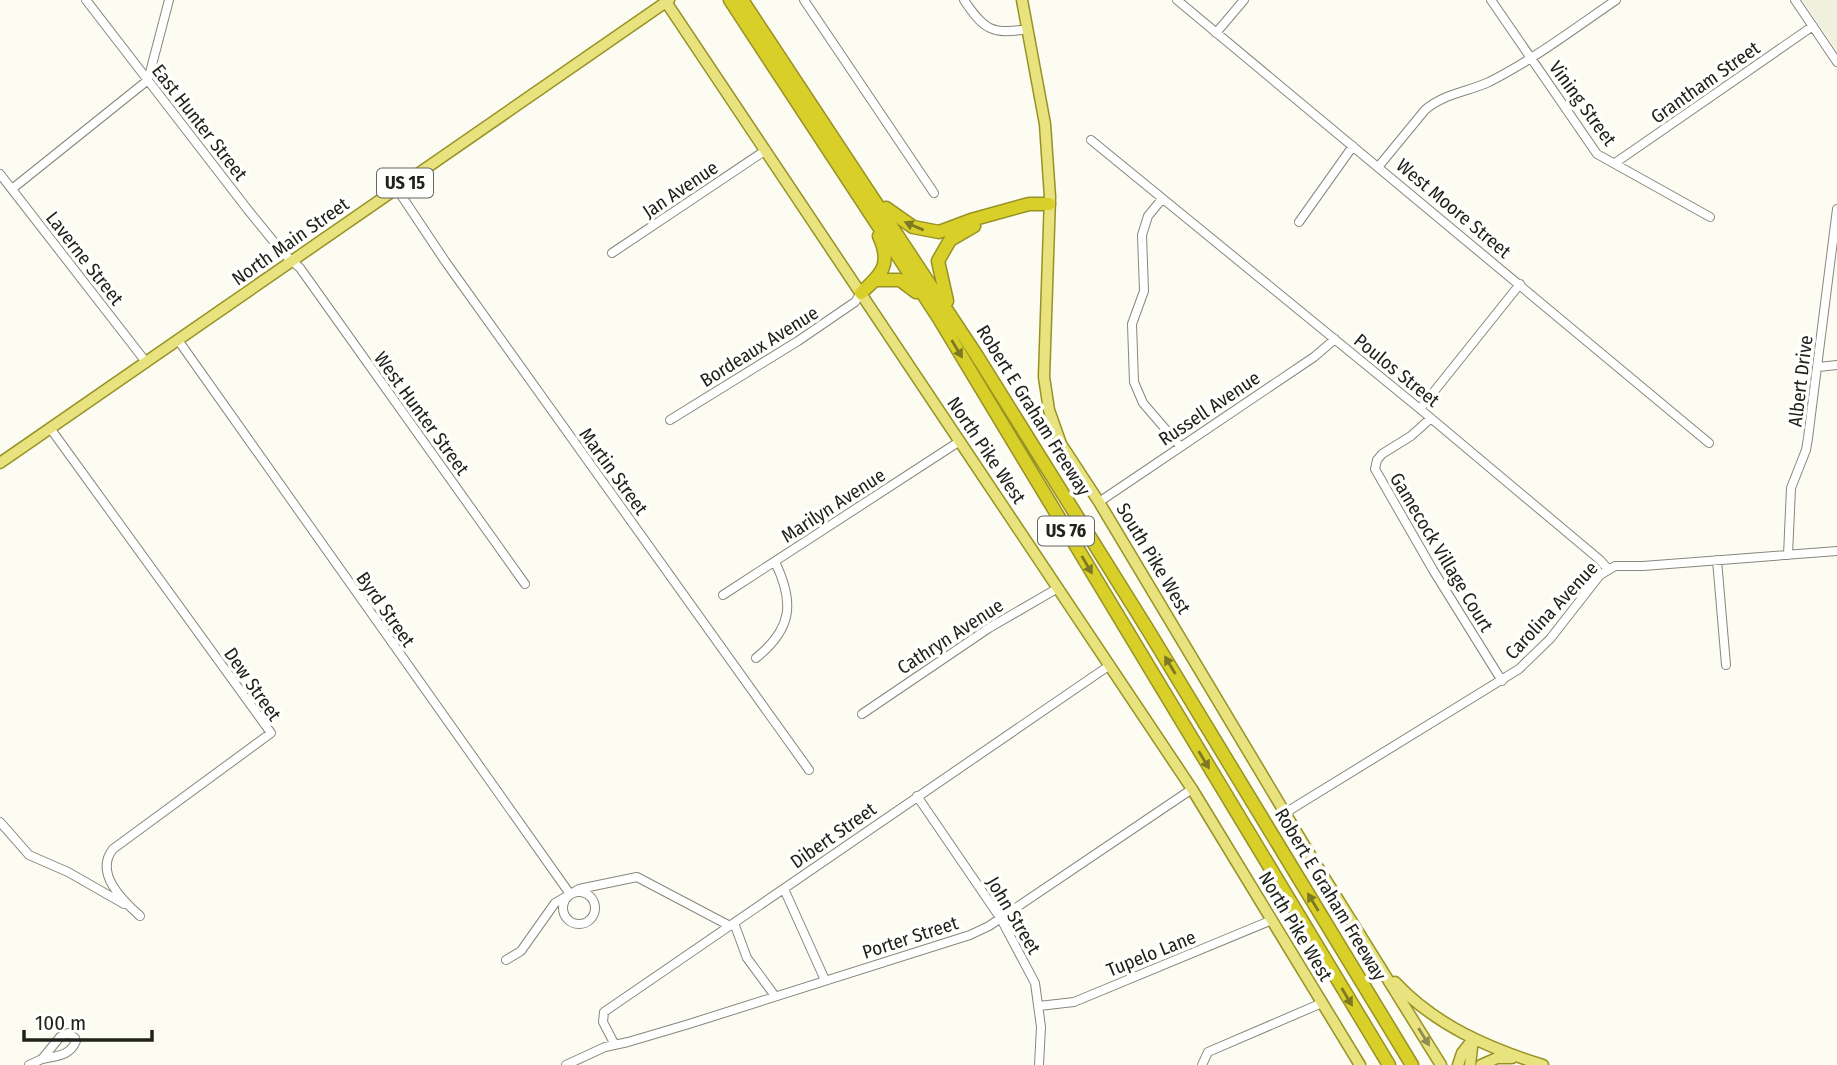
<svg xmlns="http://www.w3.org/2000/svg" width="1837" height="1065" font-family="'Fira Sans Condensed',sans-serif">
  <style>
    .built { fill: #f0f0df }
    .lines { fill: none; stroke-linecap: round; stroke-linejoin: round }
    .minor-casing { stroke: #87877e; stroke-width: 10 }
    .major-casing { stroke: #989225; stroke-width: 13 }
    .highway-casing { stroke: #989225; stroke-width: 15 }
    .minor { stroke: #fff; stroke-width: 8 }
    .major { stroke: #e8e27f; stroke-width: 10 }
    .highway { stroke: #d8cf29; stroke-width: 12 }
    .oneway { fill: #7c7824 }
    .oneway2 { fill: #8e8b53 }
    .labels { text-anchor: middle; stroke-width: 7; stroke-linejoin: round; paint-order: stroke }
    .shield { fill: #fffffe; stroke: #646461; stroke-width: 2 }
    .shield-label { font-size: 18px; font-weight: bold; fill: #21211e }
    .street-label { font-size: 19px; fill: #21211e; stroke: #fffffe }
  </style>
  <rect width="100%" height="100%" fill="#fcfcf2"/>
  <path class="built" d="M1802 0H1837V51Z"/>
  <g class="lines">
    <g class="minor-casing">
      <path id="minor" d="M86 0 248 210 283 253 300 268 525 584
        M804 0 934 193
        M964 0C984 30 992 35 1028 29
        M1177 0 1709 443
        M1491 0 1597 154 1710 217
        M1795 0 1837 62
        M1216 33 1244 0
        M1091 140 1420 409 1600 560 1608 569
        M1615 163 1813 26
        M1379 166 1425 110C1443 94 1467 92 1489 82 1533 60 1575 28 1616 0
        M0 174 146 362
        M12 189 148 80 169 0
        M397 189 445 261 809 770
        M1162 199 1148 216 1142 235 1144 291 1132 324 1134 382 1143 403 1180 446
        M1299 222 1353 146
        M612 253 766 150
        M178 340 570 894
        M1818 367 1837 365
        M1420 409 1520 284
        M1431 418 1411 436 1382 454 1377 460 1375 469 1433 570 1502 681
        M670 420 798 341 855 302 861 293
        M50 428 271 733 113 849C94 873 122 900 140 916
        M1099 502 1314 357 1335 339
        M1788 555 1791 488 1806 450 1808 438 1837 209
        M1717 560 1726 665
        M723 595 960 441
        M756 658C792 629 795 603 775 562
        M862 714 989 628 1058 588
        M917 796 1001 919 1035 983 1041 1027 1039 1065
        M1285 813 1519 669 1550 639 1600 575 1615 566H1643L1837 551
        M0 822 29 855 68 872 124 904
        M784 889 825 980
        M563 908a16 16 0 1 1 32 0a16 16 0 1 1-32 0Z
        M734 923 747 958 775 996
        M506 960 521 951 555 903 579 889 637 877 730 926
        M1039 1006 1074 1002 1272 920
        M68 1033 75 1038 76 1041C70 1056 57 1056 42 1059L60 1037Z
        M615 1045 603 1022 604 1012 1110 665
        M29 1065 42 1059
        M566 1065 605 1047 628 1042 689 1024 970 935 989 926 1192 789
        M1202 1065 1208 1052 1322 1003"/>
    </g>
    <g class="major-casing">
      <path id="major" d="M1022 0 1045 124 1050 197 1044 377 1049 410 1061 444 1099 502 1306 848 1441 1065
        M666 2 1192 789 1360 1065
        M0 463 669 0
        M1395 982C1435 1025 1488 1048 1543 1065
        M1458 1065 1462 1053 1473 1039
        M1470 1065 1473 1039
        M1481 1065 1497 1058H1512"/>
    </g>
    <g class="highway-casing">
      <path id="highway" d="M730 0 938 317 1389 1065
        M742 0 977 356 1148 630 1412 1065
        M886 208 913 227 939 232 971 220 1029 204H1049
        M876 280H900L916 292
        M861 293C882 274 892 264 879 236
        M947 301 938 261 950 240 974 226"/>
    </g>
    <use href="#minor" class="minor"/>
    <use href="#major" class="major"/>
    <use href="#highway" class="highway"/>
  </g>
  <defs><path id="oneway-solid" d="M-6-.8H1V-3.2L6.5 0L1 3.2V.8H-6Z" transform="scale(1.75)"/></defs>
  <g class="oneway">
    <use href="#oneway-solid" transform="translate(914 226) rotate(-157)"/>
    <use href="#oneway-solid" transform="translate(957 349) rotate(59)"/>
    <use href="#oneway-solid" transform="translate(1087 565) rotate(60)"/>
    <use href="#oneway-solid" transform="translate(1170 665) rotate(-121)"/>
    <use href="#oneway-solid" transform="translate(1204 760) rotate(59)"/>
    <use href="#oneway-solid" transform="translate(1313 902) rotate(-121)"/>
    <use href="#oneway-solid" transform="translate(1347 997) rotate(59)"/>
  </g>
  <use class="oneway2" href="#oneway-solid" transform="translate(1424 1037) rotate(58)"/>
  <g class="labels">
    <g class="shield">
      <rect x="377" y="168.5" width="56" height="29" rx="5"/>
      <rect x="1038" y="516.5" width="56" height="29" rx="5"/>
    </g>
    <g class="shield-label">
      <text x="405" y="189">US 15</text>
      <text x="1066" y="537">US 76</text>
    </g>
    <g class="street-label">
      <text transform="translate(1705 82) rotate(-35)" y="7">Grantham Street</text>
      <text transform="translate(1583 103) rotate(54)" y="7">Vining Street</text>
      <text transform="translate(200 122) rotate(52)" y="7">East Hunter Street</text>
      <text transform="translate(680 189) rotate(-34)" y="7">Jan Avenue</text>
      <text transform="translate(1454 208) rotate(40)" y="7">West Moore Street</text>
      <text transform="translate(290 241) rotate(-35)" y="7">North Main Street</text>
      <text transform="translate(85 258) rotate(52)" y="7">Laverne Street</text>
      <text transform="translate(759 346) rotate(-32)" y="7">Bordeaux Avenue</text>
      <text transform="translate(1397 370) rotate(39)" y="7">Poulos Street</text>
      <text transform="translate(1800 381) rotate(-83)" y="7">Albert Drive</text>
      <text transform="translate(1209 408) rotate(-34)" y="7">Russell Avenue</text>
      <text transform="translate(1034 410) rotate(58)" y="7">Robert E Graham Freeway</text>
      <text transform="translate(422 413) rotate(54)" y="7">West Hunter Street</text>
      <text transform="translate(987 450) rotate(56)" y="7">North Pike West</text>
      <text transform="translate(614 471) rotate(54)" y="7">Martin Street</text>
      <text transform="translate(833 505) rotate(-33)" y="7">Marilyn Avenue</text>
      <text transform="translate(1442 552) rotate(59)" y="7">Gamecock Village Court</text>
      <text transform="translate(1154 558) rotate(59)" y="7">South Pike West</text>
      <text transform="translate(386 609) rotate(55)" y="7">Byrd Street</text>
      <text transform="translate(1551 610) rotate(-47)" y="7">Carolina Avenue</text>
      <text transform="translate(950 636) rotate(-33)" y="7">Cathryn Avenue</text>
      <text transform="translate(253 684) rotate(55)" y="7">Dew Street</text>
      <text transform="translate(833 835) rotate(-35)" y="7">Dibert Street</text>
      <text transform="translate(1331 894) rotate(59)" y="7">Robert E Graham Freeway</text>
      <text transform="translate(1014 915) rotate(59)" y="7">John Street</text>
      <text transform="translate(1296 926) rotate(59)" y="7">North Pike West</text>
      <text transform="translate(910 937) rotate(-18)" y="7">Porter Street</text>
      <text transform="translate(1151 953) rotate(-22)" y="7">Tupelo Lane</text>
    </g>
  </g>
  <path d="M24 1030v10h128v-10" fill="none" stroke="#21211e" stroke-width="3.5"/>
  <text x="35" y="1030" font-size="21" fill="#21211e" stroke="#fffffe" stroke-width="5" paint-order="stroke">100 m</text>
</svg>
